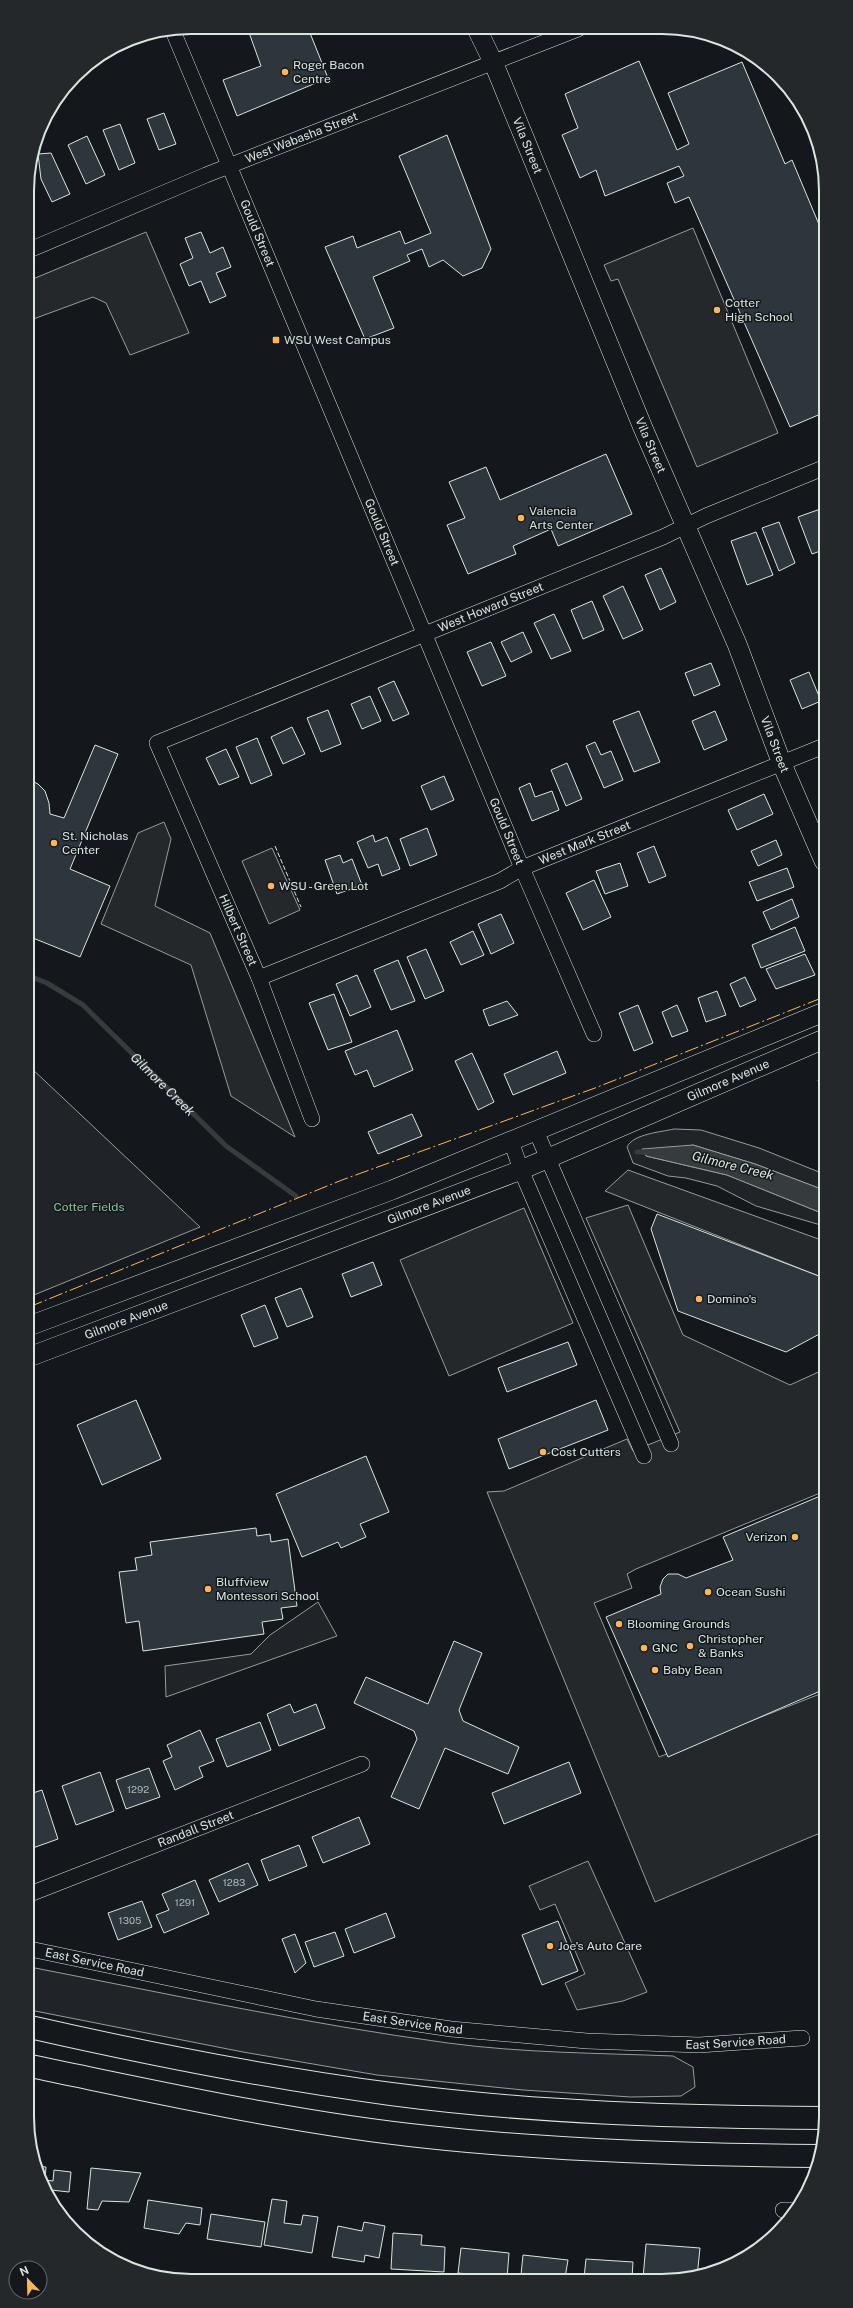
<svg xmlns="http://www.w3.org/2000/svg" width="853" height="2308" font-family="'Public Sans',sans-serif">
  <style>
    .green { fill: #202428; stroke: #939e99 }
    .parking { fill: #24282b; stroke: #939e99 }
    .water { fill: #363b3e; stroke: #939e99 }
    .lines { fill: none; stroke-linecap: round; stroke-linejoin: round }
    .stream { stroke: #363b3e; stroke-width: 5 }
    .building { fill: #2c363c; stroke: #d8e6dc }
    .minor-casing { stroke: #d8e6dc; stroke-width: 16 }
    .tertiary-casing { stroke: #d8e6dc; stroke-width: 20 }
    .trunk-casing { stroke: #d8e6dc; stroke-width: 24 }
    .minor { stroke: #14181c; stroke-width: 15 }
    .tertiary { stroke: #14181c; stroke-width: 19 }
    .trunk { stroke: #14181c; stroke-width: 22 }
    .fence { stroke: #d8e6dc; stroke-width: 1; stroke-dasharray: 5 2; stroke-linecap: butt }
    .power { stroke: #ffb74d; stroke-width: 1; stroke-dasharray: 14 3 2 3; stroke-linecap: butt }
    .poi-dot { fill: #ffb74d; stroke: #14181c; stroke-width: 1.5 }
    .labels { text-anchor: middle; stroke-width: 3; stroke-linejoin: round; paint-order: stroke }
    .number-label { font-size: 10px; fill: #adbab4 }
    .poi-label { font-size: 12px; fill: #d8e6dc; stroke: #14181c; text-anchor: start }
    .street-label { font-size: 12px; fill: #d8e6dc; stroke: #14181c }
    .park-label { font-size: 12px; fill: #8ac095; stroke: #14181c }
    .water-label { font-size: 13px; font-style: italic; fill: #d8e6dc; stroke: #14181c }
    .rim { fill: none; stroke: #d8e6dc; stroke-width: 2 }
  </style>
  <rect width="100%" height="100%" fill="#14181c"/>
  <path class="green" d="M29 1066 200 1227 29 1297Z
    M674 1129 701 1130 759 1148 824 1174V1190L755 1164 693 1145 646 1156 727 1175 824 1214V1226L756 1206 717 1186 686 1178 668 1176 633 1163 627 1147C633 1134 661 1132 674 1129Z
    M318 1602 337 1636 166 1697 165 1666 251 1654 270 1635Z
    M30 1967C169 1994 307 2024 448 2043 522 2053 598 2053 673 2056L693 2067 695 2087 681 2096 631 2097 523 2090 377 2075 243 2052 30 2010Z"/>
  <path class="parking" d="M693 228 778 433 697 467 618 279 611 281 604 265Z
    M146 232 189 333 130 355 106 303 93 297 28 321V281Z
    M164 822 171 839 155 906 210 933 295 1137 231 1096 191 965 101 924 138 833Z
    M272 848 300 910 269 924 242 861Z
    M628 1170 824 1241V1278L605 1191Z
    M628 1205 683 1335 790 1385 825 1369V1491L636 1569 627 1574 632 1588 594 1603 659 1757 825 1692V1831L655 1902 487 1492 504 1491 627 1439 633 1451 680 1432 586 1218Z
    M524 1208 573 1323 449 1376 400 1260Z
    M588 1861 647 1992 623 2001 577 2010 565 1983 585 1974 555 1904 540 1910 529 1886Z"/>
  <path class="water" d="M693 1145 755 1164 824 1190V1214L727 1175 646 1156 642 1149Z"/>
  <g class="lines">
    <g class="stream">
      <path id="s1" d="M29 976 47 983 83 1005 226 1146 296 1196"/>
      <path d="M637 1152H650"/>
    </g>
  </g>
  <path class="building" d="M247 27 308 28 328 78 237 116 223 80 261 66Z
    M137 38 138 40 116 47 128 39Z
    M639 61 677 150 689 144 668 93 742 62 785 164 792 160 823 234V413L790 427 689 197 675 203 667 183 684 176 679 166 605 196 596 170 580 178 562 135 578 128 565 94Z
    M164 113 176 144 159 150 147 119Z
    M120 124 135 163 119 170 103 130Z
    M447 135 491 249 482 268 463 276 443 260 429 267 422 249 407 255 410 261 373 277 394 328 365 339 325 247 353 236 357 248 400 231 405 244 431 233 399 156Z
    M87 136 105 175 86 184 68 145Z
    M51 153 70 194 52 202 41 179 38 154Z
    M201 232 210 253 223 247 231 267 216 273 226 296 210 303 201 281 189 286 180 264 193 258 185 238Z
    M606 454 632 514 558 546 551 529 513 546 516 554 468 574 447 525 465 518 449 482 486 467 500 500Z
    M823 508V550L812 554 798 517Z
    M779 522 795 563 779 571 762 528Z
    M756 532 773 575 747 585 731 541Z
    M661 568 676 602 660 610 645 575Z
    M623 586 643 630 623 639 603 596Z
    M592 601 604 630 583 639 571 610Z
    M554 614 571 651 551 659 534 623Z
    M523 632 532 652 511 662 501 642Z
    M28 634 32 643 28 645Z
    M491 642 506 676 482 686 467 652Z
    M711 663 720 685 694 696 685 673Z
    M824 670V680L820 671Z
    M809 672 821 701 802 709 790 680Z
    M394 681 409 714 393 721 378 688Z
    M370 696 381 721 362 729 351 704Z
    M328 710 341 744 321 752 307 718Z
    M639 711 660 762 634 772 613 721Z
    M715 711 727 740 704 750 692 721Z
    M292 727 305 754 283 764 271 737Z
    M257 738 272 775 251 784 236 747Z
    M595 742 601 755 611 751 623 780 604 788 586 746Z
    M95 745 118 754 70 869 110 886 80 957 28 936V779L38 784 45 791 49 803 50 814 64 818Z
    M226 749 239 777 219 785 206 758Z
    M567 763 582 799 566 806 551 770Z
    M444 776 454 800 431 810 421 786Z
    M530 783 535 797 552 791 559 810 532 821 519 788Z
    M764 794 773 814 737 830 728 810Z
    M427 828 437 855 410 866 400 839Z
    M373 835 375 842 387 837 400 869 382 876 378 864 368 868 357 842Z
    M776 840 782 855 758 866 751 851Z
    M654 846 666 876 649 883 637 853Z
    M340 855 343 863 352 859 362 885 337 894 325 860Z
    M620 863 628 886 605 894 596 871Z
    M787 868 794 887 757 901 749 882Z
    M594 880 611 917 583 930 566 893Z
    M792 899 799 917 771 930 763 912Z
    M501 914 514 943 491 954 478 924Z
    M795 927 805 951 761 968 752 945Z
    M473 931 484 955 461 965 450 942Z
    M426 949 444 991 425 999 407 957Z
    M805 954 815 975 776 989 766 969Z
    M398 960 415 1001 391 1010 374 970Z
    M357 975 371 1007 350 1016 336 984Z
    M745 977 756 1000 740 1007 730 984Z
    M717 991 726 1015 706 1022 698 998Z
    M334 994 352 1042 328 1050 309 1003Z
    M507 1001 518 1015 489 1026 483 1010Z
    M638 1005 653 1043 634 1051 619 1013Z
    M677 1005 688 1031 672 1037 662 1012Z
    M397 1030 413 1070 374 1087 367 1070 355 1075 345 1051Z
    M557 1051 566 1073 513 1095 504 1074Z
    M472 1053 494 1102 478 1110 455 1061Z
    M824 1078V1095L818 1080Z
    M412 1114 422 1136 378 1154 368 1132Z
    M657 1214 824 1278 825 1331 786 1352 678 1311 651 1229Z
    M373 1262 382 1285 351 1297 342 1274Z
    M301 1288 313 1317 287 1327 275 1298Z
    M265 1305 278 1338 254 1347 241 1315Z
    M568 1342 577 1365 507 1392 498 1368Z
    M136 1400 161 1459 102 1485 77 1425Z
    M596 1400 608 1430 509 1469 498 1439Z
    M366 1456 389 1512 360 1524 366 1537 341 1548 338 1542 302 1557 276 1494Z
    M825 1494V1689L668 1757 606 1617 661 1594 660 1587 663 1579 668 1574H678L686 1578 733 1560 723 1537Z
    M256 1528 257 1536 270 1534 271 1542 288 1539 297 1606 281 1608 283 1619 262 1622 264 1634 143 1651 139 1621 126 1623 119 1572 137 1570 135 1558 152 1555 150 1542Z
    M454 1641 482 1653 459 1710 463 1721 519 1747 508 1774 445 1748 419 1809 391 1797 417 1739 414 1731 354 1703 366 1677 428 1704Z
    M290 1704 294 1713 316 1704 325 1728 279 1746 267 1714Z
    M260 1722 271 1750 227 1767 216 1739Z
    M200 1730 214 1761 199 1767 203 1777 175 1790 163 1761 172 1757 167 1745Z
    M569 1762 581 1793 504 1824 492 1793Z
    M149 1768 160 1797 126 1809 116 1780Z
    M100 1772 114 1811 76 1825 62 1786Z
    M42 1790 58 1839 30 1849V1794Z
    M359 1817 370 1844 323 1863 312 1837Z
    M299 1845 307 1866 269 1881 261 1860Z
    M248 1863 258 1885 219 1902 209 1880Z
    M195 1880 209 1914 164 1933 156 1915 169 1910 162 1894Z
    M142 1901 152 1927 118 1940 108 1913Z
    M386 1913 395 1937 354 1953 345 1929Z
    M558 1921 578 1971 542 1985 522 1935Z
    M335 1932 344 1956 314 1967 305 1942Z
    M295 1934 306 1963 295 1973 282 1939Z
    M36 2166 46 2167 45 2180 53 2181 54 2170 71 2172 69 2192 51 2190 50 2200Z
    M91 2168 141 2173 129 2202 102 2201 98 2210 87 2209Z
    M272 2199 287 2201 284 2223 301 2225 303 2215 318 2217 312 2253 264 2245Z
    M148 2200 202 2208 200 2225 186 2223 179 2234 144 2228Z
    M211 2214 265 2222 261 2247 207 2239Z
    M364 2222 385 2226 379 2258 365 2255 364 2262 332 2257 338 2226 362 2231Z
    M393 2233 422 2235 421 2245 445 2247 444 2272 391 2269Z
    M646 2244 700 2248 697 2277 643 2278Z
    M461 2248 509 2253 507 2278 458 2273Z
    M523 2255 568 2260 565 2278 521 2275Z
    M586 2259 633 2262 632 2278H584Z"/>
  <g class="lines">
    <g class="minor-casing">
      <g id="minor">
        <path id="s2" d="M173 31 522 868 594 1034"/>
        <path id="s3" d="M27 251 206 175 578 29"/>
        <path id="s4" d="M259 978 500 881 522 868 824 746"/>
        <path id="s5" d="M312 1119 259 978 157 743 663 537 706 516 823 468"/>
        <path d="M536 1131 671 1444"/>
        <path d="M511 1141 521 1170 644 1456"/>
        <path id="s6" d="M30 1894 362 1764"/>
        <path id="s7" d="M30 1949 316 2009 451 2029 587 2041 699 2045 802 2038"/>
        <path d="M783 2210H795"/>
      </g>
    </g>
    <g class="tertiary-casing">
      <g id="tertiary">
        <path id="s8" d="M477 29 494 64 643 428 737 644 782 764 824 861"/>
        <path d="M29 1326 392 1190 824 1012"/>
        <path id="s9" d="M29 1357 521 1170 824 1039"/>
      </g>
    </g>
    <g class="trunk-casing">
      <path id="trunk" d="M30 2027C149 2054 270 2078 391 2094 535 2113 680 2117 826 2118
        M30 2066C162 2093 294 2123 428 2137 558 2151 688 2155 819 2156"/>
    </g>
    <use href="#minor" class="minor"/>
    <use href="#tertiary" class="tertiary"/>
    <use href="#trunk" class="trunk"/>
    <path class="fence" d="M275 846 301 907"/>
    <path class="power" d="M29 1307 342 1180 595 1088 824 997"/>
  </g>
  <g class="poi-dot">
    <circle cx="285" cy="72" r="4"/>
    <circle cx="717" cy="310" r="4"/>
    <rect x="272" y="336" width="8" height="8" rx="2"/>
    <circle cx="521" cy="518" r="4"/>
    <circle cx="54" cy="843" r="4"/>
    <circle cx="271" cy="886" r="4"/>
    <circle cx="699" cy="1299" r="4"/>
    <circle cx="543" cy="1452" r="4"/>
    <circle cx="795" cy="1537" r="4"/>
    <circle cx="208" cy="1589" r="4"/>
    <circle cx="708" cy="1592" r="4"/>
    <circle cx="619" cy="1624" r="4"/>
    <circle cx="690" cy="1646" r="4"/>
    <circle cx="644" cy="1648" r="4"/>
    <circle cx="655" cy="1670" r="4"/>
    <circle cx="550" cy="1946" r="4"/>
  </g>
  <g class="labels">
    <g class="number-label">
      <text x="138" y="1793">1292</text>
      <text x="234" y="1886">1283</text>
      <text x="185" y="1906">1291</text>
      <text x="130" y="1924">1305</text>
    </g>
    <g class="poi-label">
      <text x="293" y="69">Roger Bacon<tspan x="293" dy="14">Centre</tspan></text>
      <text x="725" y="307">Cotter<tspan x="725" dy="14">High School</tspan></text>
      <text x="284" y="344">WSU West Campus</text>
      <text x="529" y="515">Valencia<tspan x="529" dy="14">Arts Center</tspan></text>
      <text x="62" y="840">St. Nicholas<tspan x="62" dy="14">Center</tspan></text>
      <text x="279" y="890">WSU - Green Lot</text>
      <text x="707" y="1303">Domino's</text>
      <text x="551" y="1456">Cost Cutters</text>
      <text x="787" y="1541" text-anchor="end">Verizon</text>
      <text x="216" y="1586">Bluffview<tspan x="216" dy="14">Montessori School</tspan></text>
      <text x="716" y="1596">Ocean Sushi</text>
      <text x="627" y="1628">Blooming Grounds</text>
      <text x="698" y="1643">Christopher<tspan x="698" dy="14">&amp; Banks</tspan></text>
      <text x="652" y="1652">GNC</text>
      <text x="663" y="1674">Baby Bean</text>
      <text x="558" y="1950">Joe's Auto Care</text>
    </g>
    <g class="street-label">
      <text dy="4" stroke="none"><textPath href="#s3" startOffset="297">West Wabasha Street</textPath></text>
      <text dy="4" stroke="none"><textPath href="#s8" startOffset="127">Vila Street</textPath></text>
      <text dy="4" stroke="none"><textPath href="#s2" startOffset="219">Gould Street</textPath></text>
      <text dy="4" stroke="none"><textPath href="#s8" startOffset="451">Vila Street</textPath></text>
      <text dy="4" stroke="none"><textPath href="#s2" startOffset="543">Gould Street</textPath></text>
      <text dy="4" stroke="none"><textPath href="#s5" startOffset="767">West Howard Street</textPath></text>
      <text dy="4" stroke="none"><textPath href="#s8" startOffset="775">Vila Street</textPath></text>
      <text dy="4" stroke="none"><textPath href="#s2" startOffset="867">Gould Street</textPath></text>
      <text dy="4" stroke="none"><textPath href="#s4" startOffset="353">West Mark Street</textPath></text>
      <text transform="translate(238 930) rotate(66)" y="4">Hilbert Street</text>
      <text dy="4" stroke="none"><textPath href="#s9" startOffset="752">Gilmore Avenue</textPath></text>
      <text dy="4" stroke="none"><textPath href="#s9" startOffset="428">Gilmore Avenue</textPath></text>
      <text dy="4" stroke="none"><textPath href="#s9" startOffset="104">Gilmore Avenue</textPath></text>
      <text dy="4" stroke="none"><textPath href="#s6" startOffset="178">Randall Street</textPath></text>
      <text dy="4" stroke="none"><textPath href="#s7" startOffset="66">East Service Road</textPath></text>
      <text dy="4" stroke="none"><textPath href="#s7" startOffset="390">East Service Road</textPath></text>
      <text dy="4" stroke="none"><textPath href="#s7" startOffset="714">East Service Road</textPath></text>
    </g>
    <g class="park-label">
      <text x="89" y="1211">Cotter Fields</text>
    </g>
    <g class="water-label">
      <text dy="5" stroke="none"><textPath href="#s1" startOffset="174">Gilmore Creek</textPath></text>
      <text transform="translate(733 1165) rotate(14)" y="5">Gilmore Creek</text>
    </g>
  </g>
  <path d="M0 0H853V2308H0ZM191 34H662A157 157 0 0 1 819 191V2117A157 157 0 0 1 662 2274H191A157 157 0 0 1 34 2117V191A157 157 0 0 1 191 34Z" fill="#24282b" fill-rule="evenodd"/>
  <path class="rim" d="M191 34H662A157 157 0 0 1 819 191V2117A157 157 0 0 1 662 2274H191A157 157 0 0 1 34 2117V191A157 157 0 0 1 191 34Z"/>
  <g transform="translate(28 2280) rotate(337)"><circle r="19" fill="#14181c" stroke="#626a69"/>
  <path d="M0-3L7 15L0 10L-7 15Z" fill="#ffb74d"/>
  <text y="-6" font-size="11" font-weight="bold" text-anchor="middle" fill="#d8e6dc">N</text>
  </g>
</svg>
